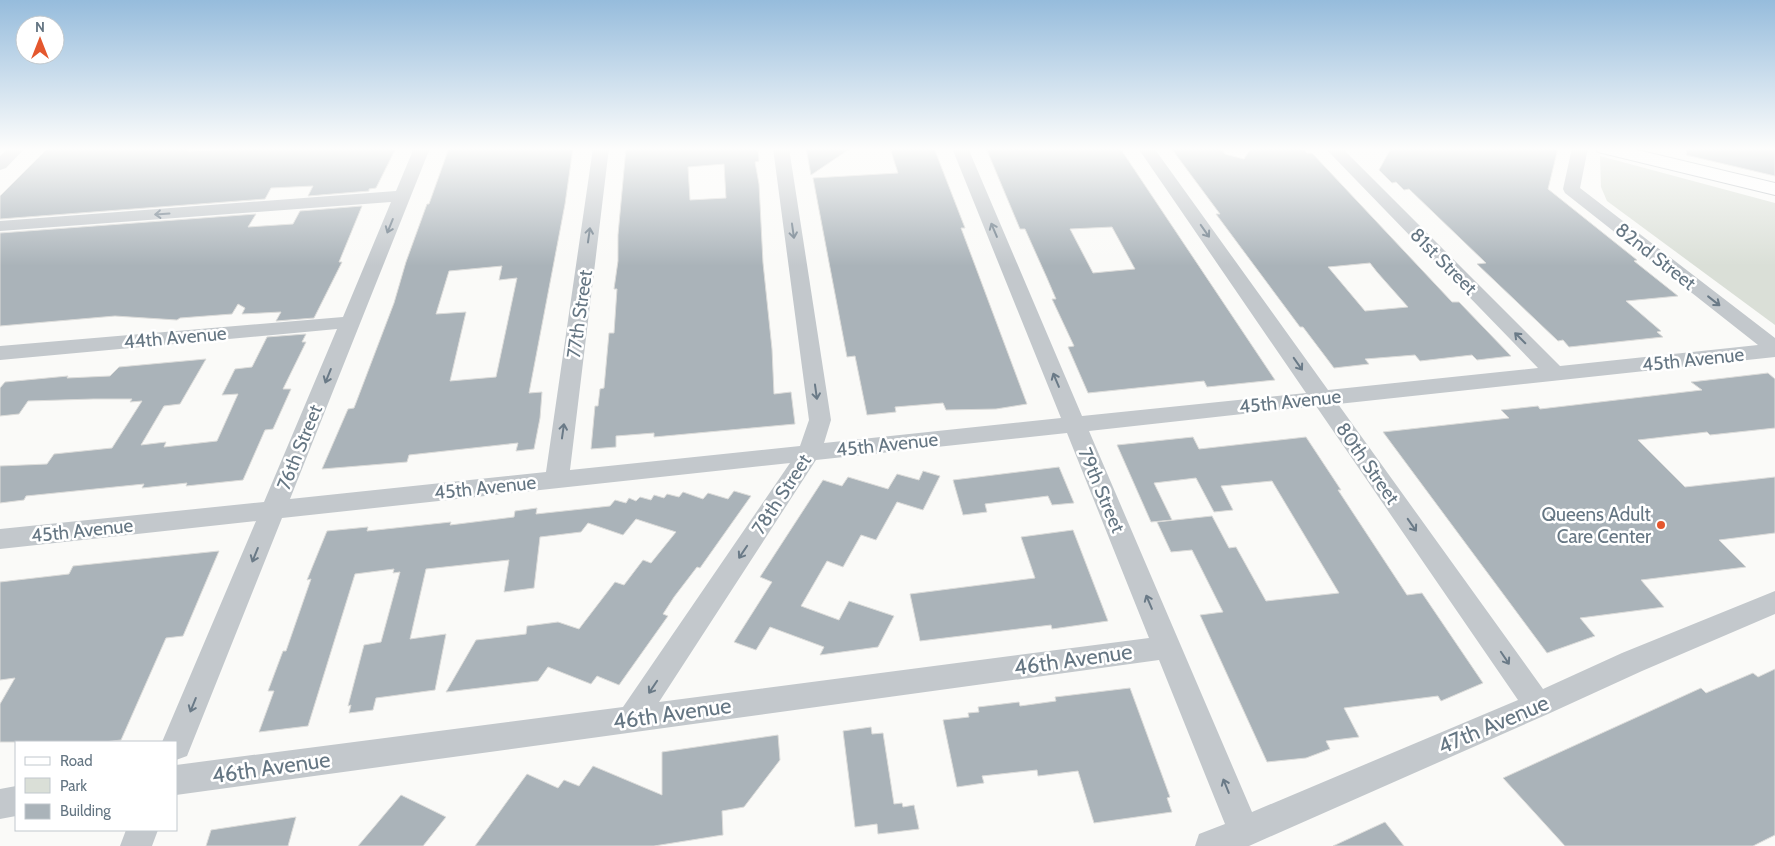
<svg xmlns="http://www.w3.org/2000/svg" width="1775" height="846" font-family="Cabin,sans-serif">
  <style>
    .green { fill: #dadfd7 }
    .building { fill: #aab3b9; stroke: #dcdcda; fill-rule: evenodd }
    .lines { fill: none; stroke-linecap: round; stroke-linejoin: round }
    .secondary-casing { stroke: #b3babf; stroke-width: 2 }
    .street { fill: #c3c8cc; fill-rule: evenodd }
    .secondary { fill: #fff; fill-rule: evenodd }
    .oneway { stroke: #6a7a87 }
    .poi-dot { fill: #e4572e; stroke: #fff; stroke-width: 2 }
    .labels { text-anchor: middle; stroke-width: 5; stroke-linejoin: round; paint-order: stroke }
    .street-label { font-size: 19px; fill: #657683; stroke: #fff }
    .poi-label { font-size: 19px; fill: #657683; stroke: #fff; text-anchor: end }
    .near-street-label { font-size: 22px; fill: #657683; stroke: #fff }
  </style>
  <rect width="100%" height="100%" fill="#fafaf8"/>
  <path class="green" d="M1600 156 1775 203V325L1607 201 1601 187Z"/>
  <path class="building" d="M48 148H188V151L242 148H396L376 188 369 189V191L308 196 313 186 271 188 265 199 0 219V196Z
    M449 148H573L565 204 529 393 542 392 540 418 534 449 516 451 518 443 409 455 407 462 322 469 348 409 354 408 394 303 406 262 427 204H429ZM502 266 499 280 517 278 496 377 450 381 466 312 436 314 449 271Z
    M626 148H758L759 161 755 162 759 184 763 263 772 349 774 394 791 392 795 424 654 437V433L616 436V447L591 449 595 406H598L600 389 604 388 609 333H614L617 289H614L618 261V235ZM724 164 726 198 690 200 688 167Z
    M806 148H851L811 175Z
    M890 148H934L965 228H961L1027 404 996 409 946 410 943 403 895 407 896 412 867 415 855 356 847 357 813 178 898 173Z
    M986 148H1120L1275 380 1207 387 1204 381 1088 393 1068 347 1074 346 1052 299H1056L1047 278 1025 229H1020ZM1112 227 1135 269 1093 273 1070 229Z
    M1171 148H1220L1225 154 1244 159 1251 148H1302L1307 153H1312L1452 302H1459L1511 356 1477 360 1472 355 1420 361 1415 355 1365 359 1369 364 1334 368 1303 327H1300L1216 214H1220ZM1370 263 1377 272 1408 307 1365 311 1328 267Z
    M1391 148H1558L1548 189 1637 260 1634 261 1678 296 1626 301 1661 331 1657 332 1663 337 1569 347 1563 340 1558 341 1477 264 1486 263 1409 189 1404 190 1396 182 1392 183 1379 170Z
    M1687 148H1775V176L1686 155Z
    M362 206 339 262H342L314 318 276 321 281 312 242 314 245 308 238 304 232 314 180 318 177 320 115 316 0 326V233L256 214 248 227 293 224 300 211Z
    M306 334 302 342H306L283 389H291L273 429 265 430 243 480 186 486 187 483 142 488 144 484 26 496 24 500 0 503V466L47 464 54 454 112 448 142 401 130 402 132 399H93L28 401 19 414 0 416V388L5 382 68 376 67 378 110 376 119 367 206 359 180 404 164 406 141 445 166 442 164 447 217 441 238 394 222 395 235 369 252 367 267 337Z
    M1768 373 1775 379V428L1710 435 1707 432 1638 440 1685 487 1775 477V533L1719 540 1746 567 1641 580 1664 607 1580 618 1595 636 1547 653 1383 432 1509 418 1501 410 1538 406 1540 409 1702 390 1691 382Z
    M1193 437 1199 449 1306 437 1341 490H1338L1407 595 1422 593 1483 683 1441 701 1438 696 1344 708 1359 737 1326 741 1330 749 1306 758 1267 762 1200 615 1223 612 1192 550 1171 552 1157 522 1212 516 1229 548 1236 547 1266 601 1339 593 1272 481 1221 486 1233 510 1214 512 1196 478 1154 483 1172 520 1151 522 1117 445Z
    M1059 467 1074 503 1052 505 1048 496 985 504 987 512 963 515 953 480Z
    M923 471 940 476 923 510 897 502 876 540 861 535 843 567 827 561 801 606 839 620 849 601 894 616 878 647 820 655 824 647 770 627 756 650 734 642 772 582 760 577 823 480 842 486 848 477 888 489 897 474 919 480Z
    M734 491 751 496 700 568 697 567 674 597 663 614 668 616 619 685 597 676 591 684 548 667 538 681 446 692 476 640 526 634 527 626 558 622 579 629 615 582 624 585 643 560 651 563 676 532 636 519 623 535 588 523 581 532 540 537 534 588 504 592 509 560 426 569 410 639 446 634 435 690 376 698 373 710 349 713 351 705 348 706 364 645 381 642 400 572 393 573 394 569 355 574 308 726 259 732 274 691H268L283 651H286L311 579 307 580 327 531 368 527 367 531 451 522 450 525 514 517 515 511 537 508 536 514 610 506 615 500 626 503 629 498 636 501 640 497 651 500 654 495 664 498 667 494 679 497 683 492 703 499 708 493 728 499Z
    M1073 530 1108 621 1052 629 1051 625 920 641 910 594 1035 578 1021 537Z
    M219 551 183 636 166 638 121 740 104 742H0V704L15 678 0 680V582L69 574 73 566Z
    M1775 669V835L1753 846H1565L1503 778 1701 688 1706 693 1753 673 1758 677Z
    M1130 688 1170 797 1167 798 1172 812 1094 823 1078 771 1038 776 1037 770 982 776 984 783 957 787 943 720 969 717 968 713 979 712 978 707 1019 702 1020 706 1056 701 1055 697Z
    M871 727 872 734 883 733 894 804 902 803 903 807 914 805 919 829 878 834 877 824 855 827 843 731Z
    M778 735 780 760 744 807 722 811 723 835 654 846H475L527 774 558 788 564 780 579 786 593 766 662 795V752Z
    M401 795 446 817 423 846H358Z
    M296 817 288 846H206L211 830Z
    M1385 822 1404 846H1333Z"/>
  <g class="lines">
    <g class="secondary-casing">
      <path id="secondary" d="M1595 148H1629L1775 183V195L1598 152Z"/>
    </g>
    <path class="street" d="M8 148H25L6 168 0 170V156Z
      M414 148H430L290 499 546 472 593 148H609L570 470 800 446 809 420 773 148H789L831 420 824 443 1061 418 952 148H968L1082 416 1306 393 1138 148H1154L1328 390 1538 368 1325 148H1342L1560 366 1758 345 1565 193 1563 189 1572 148H1588L1580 188 1775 338V357L1338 404 1543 689 1622 653 1775 591V614L1642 671 1548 714 1249 846H1195L1199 834 1225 824 1159 660 176 795V765L623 707 790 463 282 518 191 746 187 756 176 760V742H162L256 521 0 549V529L264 502 337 329 0 360V346L343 317 391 202 0 231V221L396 191ZM1316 406 1518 700 1252 812 1089 431ZM1067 433 1149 638 659 702 816 460Z
      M16 786V816L0 819V789Z
      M126 830H158L152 846H120Z"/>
    <use href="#secondary" class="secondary"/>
  </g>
  <defs><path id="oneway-shaft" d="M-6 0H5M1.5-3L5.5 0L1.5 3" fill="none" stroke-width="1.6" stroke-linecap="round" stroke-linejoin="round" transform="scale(1.25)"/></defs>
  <g class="oneway">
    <use href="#oneway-shaft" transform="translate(162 214) rotate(176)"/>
    <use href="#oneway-shaft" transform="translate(390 226) rotate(112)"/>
    <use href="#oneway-shaft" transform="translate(994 230) rotate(-113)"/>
    <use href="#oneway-shaft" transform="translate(793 231) rotate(82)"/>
    <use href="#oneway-shaft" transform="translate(1205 231) rotate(55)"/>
    <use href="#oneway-shaft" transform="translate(589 235) rotate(-82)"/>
    <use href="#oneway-shaft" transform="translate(1714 301) rotate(38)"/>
    <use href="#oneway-shaft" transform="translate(1520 338) rotate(-135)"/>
    <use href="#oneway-shaft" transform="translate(1298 364) rotate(55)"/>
    <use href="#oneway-shaft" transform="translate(328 376) rotate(112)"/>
    <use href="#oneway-shaft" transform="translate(1056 380) rotate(-113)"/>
    <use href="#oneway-shaft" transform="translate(816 392) rotate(82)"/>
    <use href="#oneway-shaft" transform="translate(563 431) rotate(-82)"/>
    <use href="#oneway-shaft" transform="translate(1412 525) rotate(55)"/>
    <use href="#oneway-shaft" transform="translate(743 552) rotate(124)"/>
    <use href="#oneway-shaft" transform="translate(255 555) rotate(112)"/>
    <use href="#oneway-shaft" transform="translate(1149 602) rotate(-113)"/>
    <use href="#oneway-shaft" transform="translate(1505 658) rotate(56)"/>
    <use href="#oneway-shaft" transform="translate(653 687) rotate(124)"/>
    <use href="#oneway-shaft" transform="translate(193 705) rotate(112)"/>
    <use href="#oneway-shaft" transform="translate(1226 786) rotate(-112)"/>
  </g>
  <linearGradient id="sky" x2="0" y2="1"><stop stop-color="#96bcdc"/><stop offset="0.56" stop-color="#fdfdfc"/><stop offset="1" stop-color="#fdfdfc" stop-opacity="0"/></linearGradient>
  <rect width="1775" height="266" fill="url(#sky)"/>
  <circle class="poi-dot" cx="1661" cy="525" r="5"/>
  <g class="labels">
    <g class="street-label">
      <text transform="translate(1656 256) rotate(38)" y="7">82nd Street</text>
      <text transform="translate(1444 261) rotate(45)" y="7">81st Street</text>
      <text transform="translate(579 314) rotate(-82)" y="7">77th Street</text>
      <text transform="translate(175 337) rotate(-5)" y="7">44th Avenue</text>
      <text transform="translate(1693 359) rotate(-6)" y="7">45th Avenue</text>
      <text transform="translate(1290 401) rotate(-6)" y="7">45th Avenue</text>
      <text transform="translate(887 444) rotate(-6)" y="7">45th Avenue</text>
      <text transform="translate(299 447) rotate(-68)" y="7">76th Street</text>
      <text transform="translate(1368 463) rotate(55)" y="7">80th Street</text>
      <text transform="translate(485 487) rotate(-6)" y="7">45th Avenue</text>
      <text transform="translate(1102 490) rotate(67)" y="7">79th Street</text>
      <text transform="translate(781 494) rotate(-57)" y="7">78th Street</text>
      <text transform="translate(82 530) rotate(-6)" y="7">45th Avenue</text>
    </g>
    <g class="poi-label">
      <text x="1651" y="521">Queens Adult<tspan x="1651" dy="22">Care Center</tspan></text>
    </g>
    <g class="near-street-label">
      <text transform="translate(1073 659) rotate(-8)" y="8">46th Avenue</text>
      <text transform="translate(672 713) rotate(-8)" y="8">46th Avenue</text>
      <text transform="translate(1493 724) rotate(-23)" y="8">47th Avenue</text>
      <text transform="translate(271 767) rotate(-8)" y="8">46th Avenue</text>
    </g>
  </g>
  <rect x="15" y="741" width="162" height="90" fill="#ffffff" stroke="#c1c8cd"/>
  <rect x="25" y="757" width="25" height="8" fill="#ffffff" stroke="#c1c8cd"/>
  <text x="60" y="766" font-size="15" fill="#657683">Road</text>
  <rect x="25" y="778" width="25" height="15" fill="#dadfd7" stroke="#c1c8cd"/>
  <text x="60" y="791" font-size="15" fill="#657683">Park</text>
  <rect x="25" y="804" width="25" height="15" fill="#aab3b9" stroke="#c1c8cd"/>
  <text x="60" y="816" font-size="15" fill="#657683">Building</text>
  <g transform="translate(40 40)"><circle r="24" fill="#ffffff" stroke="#c1c8cd"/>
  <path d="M0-4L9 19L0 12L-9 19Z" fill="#e4572e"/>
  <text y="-8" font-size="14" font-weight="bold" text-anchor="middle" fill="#657683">N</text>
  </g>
</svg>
